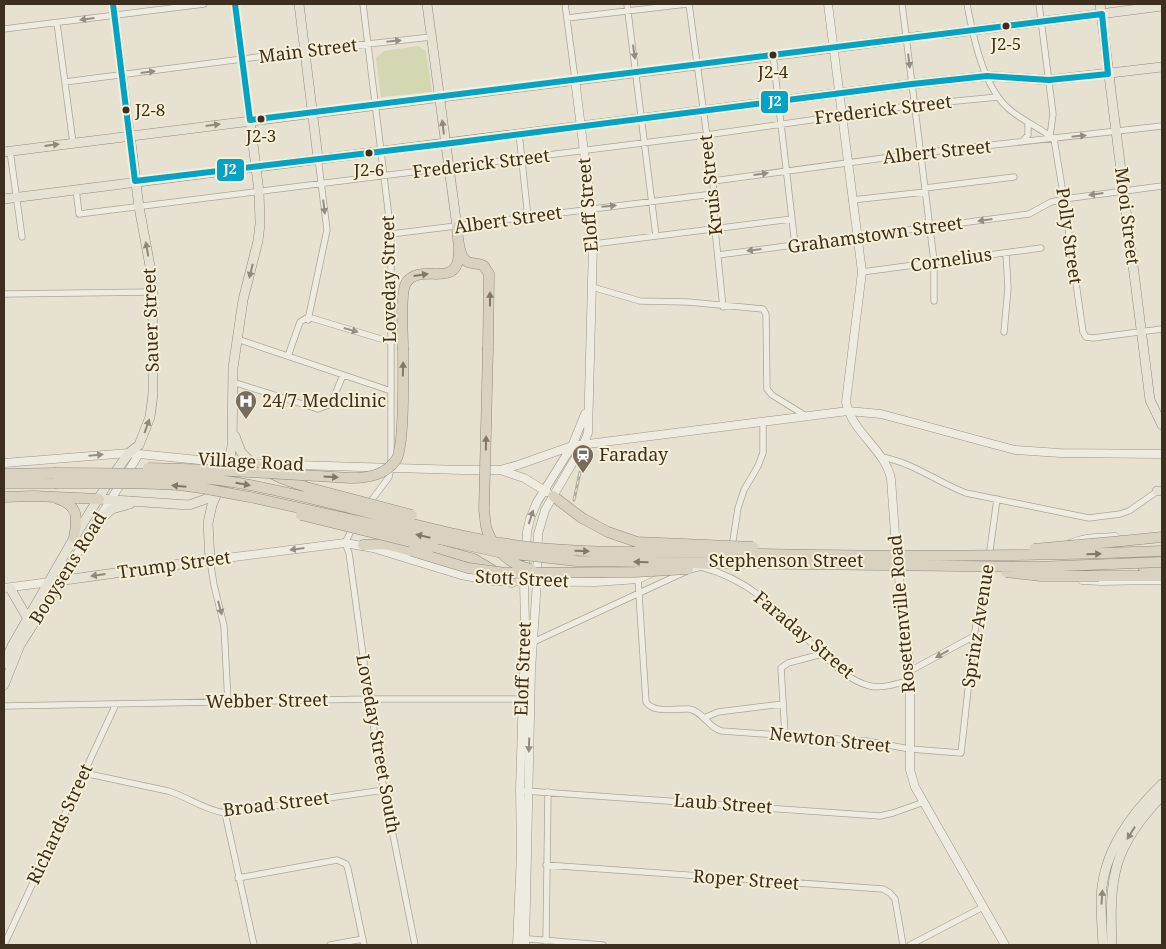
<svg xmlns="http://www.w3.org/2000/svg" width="1166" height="949" font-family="'Noto Serif',serif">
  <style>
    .green { fill: #d4d7b2 }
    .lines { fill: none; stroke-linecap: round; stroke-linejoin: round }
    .primary-tunnel { stroke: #c4bdad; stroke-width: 9; stroke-dasharray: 9 4.5; stroke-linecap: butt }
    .street-casing { stroke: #aca698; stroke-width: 7 }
    .secondary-casing { stroke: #9c9688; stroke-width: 9 }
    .primary-casing { stroke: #918b7f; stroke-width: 10 }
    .highway-casing { stroke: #918b7f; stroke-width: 11 }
    .street { stroke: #eeebe1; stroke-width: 5.5 }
    .secondary { stroke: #eeebe1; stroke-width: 8 }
    .primary { stroke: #e6e2d3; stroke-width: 9 }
    .highway { stroke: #d9d2c0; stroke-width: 10 }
    .rail-casing { stroke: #aeaba1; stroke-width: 3 }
    .rail { stroke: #f7f0d6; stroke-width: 1; stroke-dasharray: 4; stroke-linecap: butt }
    .highway-bridge-casing { stroke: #918b7f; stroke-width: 11; stroke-linecap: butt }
    .highway-bridge { stroke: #d9d2c0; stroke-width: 10 }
    .bus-1-casing { stroke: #f7f0d6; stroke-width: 10 }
    .bus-1 { stroke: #03a3c5; stroke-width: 6 }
    .oneway { fill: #958d80 }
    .oneway2 { fill: #918879 }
    .oneway3 { fill: #837867 }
    .bus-dot { fill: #3c2f1f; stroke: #f7f0d6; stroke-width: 2 }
    .labels { text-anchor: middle; stroke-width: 4; stroke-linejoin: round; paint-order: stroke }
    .bus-label { font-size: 17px; fill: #3c2f1f; stroke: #f7f0d6 }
    .street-label { font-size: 18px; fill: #3c2f1f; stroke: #f7f0d6 }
    .poi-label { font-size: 18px; fill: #3c2f1f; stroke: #f7f0d6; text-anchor: start }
    .line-badge { stroke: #f7f0d6; stroke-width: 2 }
    .badge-label { font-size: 14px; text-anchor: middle; font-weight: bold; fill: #fff }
  </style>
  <rect width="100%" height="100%" fill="#e6e1d0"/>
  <path class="green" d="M418 46 426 51 432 92 381 97 376 58 384 51Z"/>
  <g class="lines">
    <path class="primary-tunnel" d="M922 36 944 34"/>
    <g class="street-casing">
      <path id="street" d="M363 4 391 234V467L389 477 368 505
        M565 4 575 79
        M627 4 656 236
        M689 4 713 181 715 229 723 307
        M902 4 934 261V301
        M967 4C973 36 983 87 1009 109 1023 121 1040 128 1054 139L1064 199 1083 332 1086 337 1093 338 1162 329
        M1039 4 1053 114 1050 136
        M567 18 687 4
        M57 23 73 143
        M4 29 204 4
        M773 55 795 245
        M65 82 305 51 431 37
        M519 133 528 218
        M1022 142 1028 135V124
        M10 151 22 237
        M713 181 921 153 1162 126
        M925 188 1014 177
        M76 189 79 214 706 135 915 105 998 97
        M852 200 925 192
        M391 234 713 194
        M593 244 792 219
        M718 255 1029 214 1051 202 1064 199 1162 186
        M862 272 1041 248
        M592 287 640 301 688 302 763 309 766 314 767 389 772 395 806 416
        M4 294 153 292
        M308 317 391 342
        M308 320 327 230 318 158
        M1004 332 1008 288 1006 253
        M237 339 391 391
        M288 356 300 322 308 317
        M233 382 318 409 331 404 343 375
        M881 457C912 462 937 482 966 493L1089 518 1120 514 1129 511 1159 490
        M353 527 345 543 349 553 369 699 384 790 415 945
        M732 547 738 508 744 490 758 466 763 453V423
        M989 557 997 499
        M210 560 214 585 224 626 228 702
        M701 567C749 579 778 610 812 644 829 660 846 680 870 686 883 689 898 683 911 680
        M638 579 646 702C654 714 676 708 689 709 703 711 708 728 722 731L866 741 910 749 961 753 974 636 987 566
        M529 644 689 570 701 567
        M910 671 974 636
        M4 706 369 699H526
        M704 718 718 712 783 704
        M785 735 781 668 788 663 822 654
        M84 773 168 791C188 797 204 810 225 813L384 790
        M525 791 880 816 893 813 924 802
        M225 813 254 945
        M546 865 883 889 890 893 895 899 903 945
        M238 878 337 860 346 864 348 869 364 945
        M517 938 603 945
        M546 941 548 792
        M4 945 116 704
        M330 945 363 939
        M910 945 983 907"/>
    </g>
    <g class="secondary-casing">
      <path id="secondary" d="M113 4 130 135
        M235 4 250 120
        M828 4 862 272 846 402C852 433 885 449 891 479L897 561 910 671V770L915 787 1005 945
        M4 463 129 453 229 463 462 470H500L518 465 572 446 848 411 881 414 1015 450 1060 453 1162 454
        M500 470 524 478 547 492
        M1070 544C1085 537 1099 538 1115 537
        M210 560 345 543 373 548 461 575 494 581 596 582 638 579 651 573
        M971 561 1007 562
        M61 580 139 454
        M1082 580 1100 581 1162 580
        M4 588 50 582
        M517 945 521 853 520 790 525 627 524 581 527 532 530 519 537 502 572 446 585 414
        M525 945 531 670 537 582 538 534 545 510 583 445 588 433 593 244 591 208 575 79"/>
    </g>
    <g class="primary-casing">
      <path id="primary" d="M299 4 318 158
        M427 4 457 227
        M1100 4 1150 400 1162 425
        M944 34 1162 6
        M250 120 259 192 260 222
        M4 152 833 48 922 36
        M4 199 912 84 987 76 1049 80 1162 67
        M235 436 241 452 253 464
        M1157 491H1162
        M99 499 189 505 206 499 217 489
        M97 522 112 509 130 504
        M50 582 210 560 208 523 212 505 229 463 232 446 233 368 243 300 258 241 260 224
        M10 588 28 619
        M4 664 12 646 74 538 111 478 129 453 139 445 150 417 153 394V292L150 266 139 207 130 135
        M4 685 20 645 61 580
        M1103 945C1102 930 1101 914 1101 898 1103 852 1130 815 1162 784
        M1112 945C1109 877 1113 846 1162 796"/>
    </g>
    <g class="highway-casing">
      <path id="highway" d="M457 227C458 237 458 257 468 262 474 264 479 263 484 266L489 274 488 348
        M403 348C403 334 400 293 406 283 418 264 450 284 457 264 459 259 459 251 459 245
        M253 464 281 478 306 487
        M4 474 55 473
        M4 483H55
        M553 496 582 518
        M4 497 34 496 99 499
        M58 499C80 506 77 520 74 538
        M1122 541 1162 537
        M363 545 385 544 412 551
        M431 547 474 559 512 582
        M1143 567 1162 568
        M1099 576H1162"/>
    </g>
    <use href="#street" class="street"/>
    <use href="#secondary" class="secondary"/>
    <use href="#primary" class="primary"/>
    <use href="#highway" class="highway"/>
    <g class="rail-casing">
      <path id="rail" d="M574 500 580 472"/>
    </g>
    <use href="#rail" class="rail"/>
    <g class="highway-bridge-casing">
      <path id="highway-bridge" d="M488 348 484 510C485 516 485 524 487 530 494 549 511 566 531 569
        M148 468 215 470 351 478C369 478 385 475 396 460 405 446 403 369 403 348
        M55 473C117 473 179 473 239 483 337 500 432 535 529 547 592 554 656 551 720 553 867 557 1015 557 1162 551
        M55 483C96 483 137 482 178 485 202 487 226 493 250 497L498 552 576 561 1036 567 1162 562
        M306 487 412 515
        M301 515 431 547
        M582 518 608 532 637 542 753 547
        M1034 549 1122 541
        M412 551 468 568 506 573 635 572 688 569
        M1006 572 1041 576H1099"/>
    </g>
    <use href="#highway-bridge" class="highway-bridge"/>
    <g class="bus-1-casing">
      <path id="bus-1" d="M113 4 135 181 452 143 912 84 987 76 1049 80 1108 74 1102 14 250 120 235 4"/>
    </g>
    <use href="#bus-1" class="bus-1"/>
  </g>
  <defs><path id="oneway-solid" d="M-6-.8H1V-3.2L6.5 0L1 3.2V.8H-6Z" transform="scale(1.25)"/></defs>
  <g class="oneway">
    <use href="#oneway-solid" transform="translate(87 19) rotate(173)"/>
    <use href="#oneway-solid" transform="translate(394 41) rotate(-6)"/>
    <use href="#oneway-solid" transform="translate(634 52) rotate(82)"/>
    <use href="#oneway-solid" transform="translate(909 61) rotate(83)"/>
    <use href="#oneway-solid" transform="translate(148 72) rotate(-7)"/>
    <use href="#oneway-solid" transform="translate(1079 136) rotate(-6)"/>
    <use href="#oneway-solid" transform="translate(761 174) rotate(-8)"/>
    <use href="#oneway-solid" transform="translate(1096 194) rotate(172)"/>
    <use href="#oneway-solid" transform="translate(609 206) rotate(-5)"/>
    <use href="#oneway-solid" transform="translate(324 207) rotate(83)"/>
    <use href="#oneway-solid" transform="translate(985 220) rotate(172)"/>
    <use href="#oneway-solid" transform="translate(754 250) rotate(173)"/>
    <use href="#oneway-solid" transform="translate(351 330) rotate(16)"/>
    <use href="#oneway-solid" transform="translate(96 455) rotate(-5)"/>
    <use href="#oneway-solid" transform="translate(531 517) rotate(-72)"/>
    <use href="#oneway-solid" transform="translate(297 549) rotate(173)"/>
    <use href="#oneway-solid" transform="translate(220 608) rotate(75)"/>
    <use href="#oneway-solid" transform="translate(942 654) rotate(151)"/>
    <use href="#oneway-solid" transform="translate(529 745) rotate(92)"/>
  </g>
  <g class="oneway2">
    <use href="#oneway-solid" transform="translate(213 125) rotate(-7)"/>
    <use href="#oneway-solid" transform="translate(443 127) rotate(-97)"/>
    <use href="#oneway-solid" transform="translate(52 145) rotate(-7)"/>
    <use href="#oneway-solid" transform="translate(147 249) rotate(-100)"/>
    <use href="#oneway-solid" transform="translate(251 271) rotate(104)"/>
    <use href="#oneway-solid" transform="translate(147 426) rotate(-70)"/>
    <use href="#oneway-solid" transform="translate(98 575) rotate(172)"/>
    <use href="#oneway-solid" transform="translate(1131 833) rotate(122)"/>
    <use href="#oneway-solid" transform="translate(1102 897) rotate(-86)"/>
  </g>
  <g class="oneway3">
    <use href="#oneway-solid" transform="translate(421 275) rotate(-8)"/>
    <use href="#oneway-solid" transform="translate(490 299) rotate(-90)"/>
    <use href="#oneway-solid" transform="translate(403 369) rotate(-89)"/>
    <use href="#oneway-solid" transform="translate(486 443) rotate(-89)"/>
    <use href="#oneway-solid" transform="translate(331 477) rotate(4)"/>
    <use href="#oneway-solid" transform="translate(243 484) rotate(10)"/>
    <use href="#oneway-solid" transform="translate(179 486) rotate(-175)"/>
    <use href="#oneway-solid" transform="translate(423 536) rotate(-167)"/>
    <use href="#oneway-solid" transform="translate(582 551) rotate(1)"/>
    <use href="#oneway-solid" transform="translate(1094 554) rotate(-2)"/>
    <use href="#oneway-solid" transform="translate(641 562) rotate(-179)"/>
  </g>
  <defs>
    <g id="hospital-pin" transform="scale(1.125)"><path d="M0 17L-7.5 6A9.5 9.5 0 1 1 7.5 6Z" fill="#786d5d" stroke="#f7f0d6"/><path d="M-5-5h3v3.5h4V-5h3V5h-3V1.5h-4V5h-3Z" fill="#fff"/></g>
    <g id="station-pin" transform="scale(1.125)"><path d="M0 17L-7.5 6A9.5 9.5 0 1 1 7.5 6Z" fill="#786d5d" stroke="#f7f0d6"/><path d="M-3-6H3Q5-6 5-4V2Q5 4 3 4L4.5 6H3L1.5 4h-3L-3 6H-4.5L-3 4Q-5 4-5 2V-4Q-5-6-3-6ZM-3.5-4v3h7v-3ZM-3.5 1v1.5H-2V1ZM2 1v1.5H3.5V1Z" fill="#fff"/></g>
  </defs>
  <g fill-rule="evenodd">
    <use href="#hospital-pin" x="246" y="401"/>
    <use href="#station-pin" x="583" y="455"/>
  </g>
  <g class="bus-dot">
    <circle cx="1006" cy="26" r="4.5"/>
    <circle cx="773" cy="55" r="4.5"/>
    <circle cx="126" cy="110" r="4.5"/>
    <circle cx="261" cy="119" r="4.5"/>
    <circle cx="369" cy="153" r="4.5"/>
  </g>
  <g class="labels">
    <g class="bus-label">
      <text x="1006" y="50">J2-5</text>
      <text x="773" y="78">J2-4</text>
      <text x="135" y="116" text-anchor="start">J2-8</text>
      <text x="261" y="142">J2-3</text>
      <text x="369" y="176">J2-6</text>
    </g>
    <g class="street-label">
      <text transform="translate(308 51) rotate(-7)" y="6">Main Street</text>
      <text transform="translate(883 110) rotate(-7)" y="6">Frederick Street</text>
      <text transform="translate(937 152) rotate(-6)" y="6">Albert Street</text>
      <text transform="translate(481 164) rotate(-7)" y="6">Frederick Street</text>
      <text transform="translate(711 185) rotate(-96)" y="6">Kruis Street</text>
      <text transform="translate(588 205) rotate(-95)" y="6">Eloff Street</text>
      <text transform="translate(1127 216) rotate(83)" y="6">Mooi Street</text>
      <text transform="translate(508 220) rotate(-8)" y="6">Albert Street</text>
      <text transform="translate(875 235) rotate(-8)" y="6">Grahamstown Street</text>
      <text transform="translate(1069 236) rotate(82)" y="6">Polly Street</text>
      <text transform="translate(951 260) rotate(-8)" y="6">Cornelius</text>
      <text transform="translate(389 279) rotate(-91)" y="6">Loveday Street</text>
      <text transform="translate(151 320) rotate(-92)" y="6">Sauer Street</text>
      <text transform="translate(251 462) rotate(3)" y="6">Village Road</text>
      <text x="786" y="567">Stephenson Street</text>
      <text transform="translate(174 565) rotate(-8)" y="6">Trump Street</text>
      <text transform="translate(68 568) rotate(-58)" y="6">Booysens Road</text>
      <text transform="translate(522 579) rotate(3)" y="6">Stott Street</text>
      <text transform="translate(902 614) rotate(-95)" y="6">Rosettenville Road</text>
      <text transform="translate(978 626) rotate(-81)" y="6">Sprinz Avenue</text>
      <text transform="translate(804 635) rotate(40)" y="6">Faraday Street</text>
      <text transform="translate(523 669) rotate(-88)" y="6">Eloff Street</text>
      <text transform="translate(267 701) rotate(-1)" y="6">Webber Street</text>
      <text transform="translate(830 740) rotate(6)" y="6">Newton Street</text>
      <text transform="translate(378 744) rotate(80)" y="6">Loveday Street South</text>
      <text transform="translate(276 804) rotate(-7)" y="6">Broad Street</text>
      <text transform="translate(723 804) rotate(4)" y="6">Laub Street</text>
      <text transform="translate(60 824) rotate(-65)" y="6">Richards Street</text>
      <text transform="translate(746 880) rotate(4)" y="6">Roper Street</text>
    </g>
    <g class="poi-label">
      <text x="262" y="407">24/7 Medclinic</text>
      <text x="599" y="461">Faraday</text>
    </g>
  </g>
  <g class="line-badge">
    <rect x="760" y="90" width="29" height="24" rx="5" fill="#03a3c5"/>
    <rect x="216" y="158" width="29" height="24" rx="5" fill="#03a3c5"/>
  </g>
  <g class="badge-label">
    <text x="775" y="106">J2</text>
    <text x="230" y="174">J2</text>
  </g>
  <rect width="1166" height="949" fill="none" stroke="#3c2f1f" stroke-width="10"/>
</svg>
